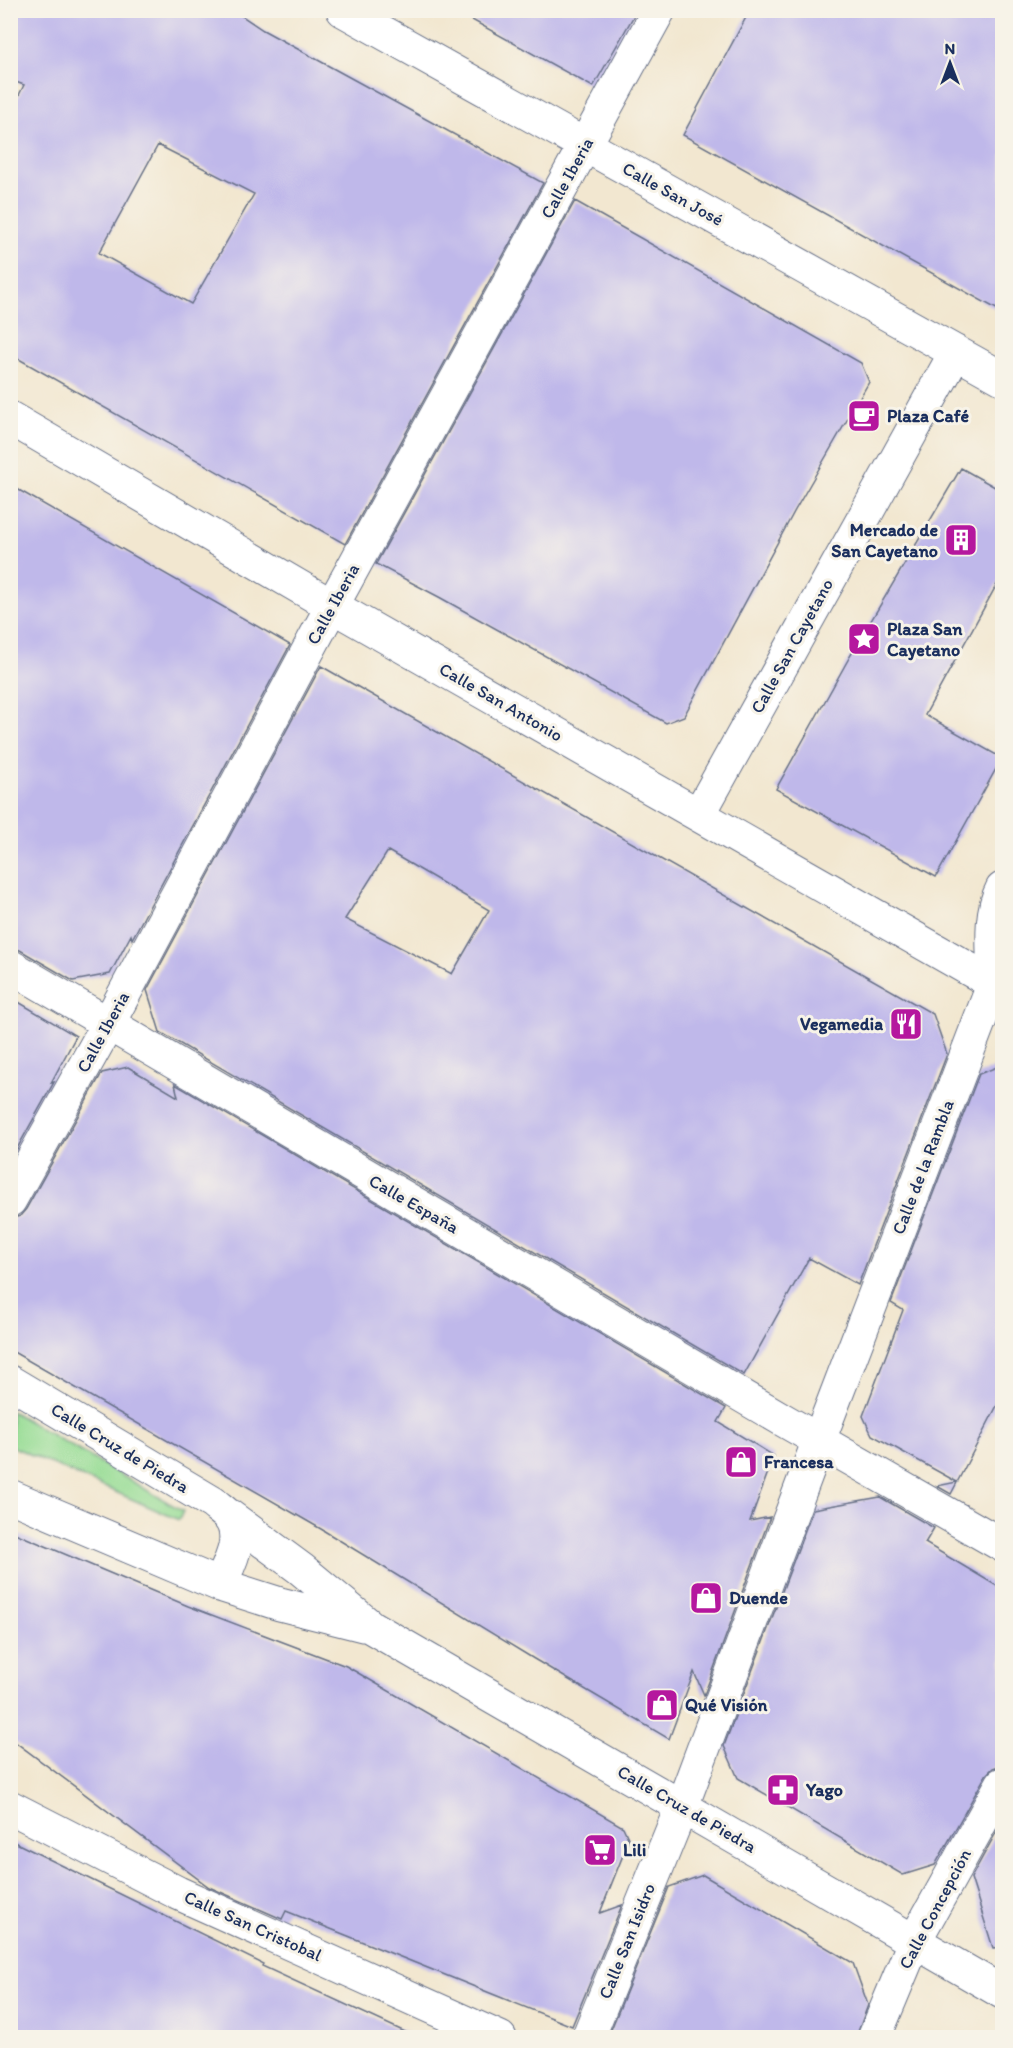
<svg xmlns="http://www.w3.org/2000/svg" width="1013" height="2048" font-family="Itim,sans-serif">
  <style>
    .green { fill: #99dd96; stroke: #5a867a; stroke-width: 1.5 }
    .building { fill: #bfb8ea; fill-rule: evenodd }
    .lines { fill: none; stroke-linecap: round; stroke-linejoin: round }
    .minor-casing { stroke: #666f86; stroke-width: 35 }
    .minor { stroke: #fff; stroke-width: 33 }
    .labels { text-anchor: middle; stroke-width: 6; stroke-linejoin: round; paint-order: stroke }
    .street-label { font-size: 18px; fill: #1b2f5e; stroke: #f7f3e8 }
    .poi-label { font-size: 18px; font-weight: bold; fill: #1b2f5e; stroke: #f7f3e8; text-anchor: start }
  </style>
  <rect width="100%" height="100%" fill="#f7f3e8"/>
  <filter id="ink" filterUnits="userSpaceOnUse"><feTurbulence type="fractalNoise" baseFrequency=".0167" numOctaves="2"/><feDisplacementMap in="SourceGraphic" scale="12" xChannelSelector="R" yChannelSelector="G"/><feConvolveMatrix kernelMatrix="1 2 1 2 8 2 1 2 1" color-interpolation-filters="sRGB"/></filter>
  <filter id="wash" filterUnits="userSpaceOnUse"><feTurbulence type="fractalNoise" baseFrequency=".008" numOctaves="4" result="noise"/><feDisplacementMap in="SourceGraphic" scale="24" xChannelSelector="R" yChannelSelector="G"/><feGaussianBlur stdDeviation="1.35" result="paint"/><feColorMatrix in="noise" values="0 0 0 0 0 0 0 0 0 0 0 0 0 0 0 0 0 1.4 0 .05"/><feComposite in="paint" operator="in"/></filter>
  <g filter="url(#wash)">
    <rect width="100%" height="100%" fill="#f2e7d0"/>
    <path class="green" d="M11 1411 183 1511 179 1520 11 1446Z"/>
    <g id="blocks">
      <path class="building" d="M10 10H233L263 30 543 183 345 544 10 354V113L24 85 10 80ZM158 145 254 194 191 304 99 253Z
        M454 10H637L593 87Z
        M750 10H1002V312L683 135Z
        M575 201 861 363 869 382 794 512 684 716 666 723 439 597 376 564Z
        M961 468 1002 491V575L925 715 1002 758 936 877 776 789 849 658Z
        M10 485 290 645 132 939 131 935 110 974 73 981 20 950 10 947Z
        M321 666 933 1014 947 1054 858 1285 809 1258 744 1375 160 1032 147 990ZM388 851 489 910 452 974 345 919Z
        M10 997 76 1036 51 1083 54 1082 10 1161Z
        M1002 1065V1396L951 1494 937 1486 957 1482 872 1435 863 1416 903 1310 891 1303 979 1074Z
        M128 1067 178 1097 175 1084 726 1408 718 1422 774 1456 750 1521 770 1517 704 1695 694 1672 669 1739 534 1659 321 1529 10 1350V1219L20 1216 26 1209 102 1073Z
        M880 1497 934 1528 925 1543 1002 1589V1765L993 1768 986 1775 935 1865 903 1875 738 1778 724 1746 813 1509Z
        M10 1531 188 1606 346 1666 623 1827 629 1840 600 1913 622 1905 572 2026 286 1911 282 1919 209 1887 10 1738Z
        M1002 1822V1947L993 1948 971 1878Z
        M10 1840 263 1964 262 1966 416 2037H10Z
        M703 1875 853 1963 868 2005 856 2037H608L669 1887Z"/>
    </g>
  </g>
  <g filter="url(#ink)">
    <use href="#blocks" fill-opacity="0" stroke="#666f86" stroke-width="1.5"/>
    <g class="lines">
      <g class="minor-casing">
        <path id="minor" d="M343 10 1002 378
          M10 418 332 606 1002 988
          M699 814 956 352
          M10 966 785 1421 1002 1545
          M10 1200 108 1024 332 606 659 10
          M10 1382 213 1503C217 1507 224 1511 228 1516 246 1536 229 1564 220 1585
          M10 1496 220 1585 280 1604 363 1625
          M228 1515 301 1569 371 1627 1002 1992
          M10 1807 178 1893 500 2038
          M588 2038 682 1806 819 1440 994 983C994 953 988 916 1002 889
          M874 2038 915 1940 1002 1784"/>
      </g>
      <use href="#minor" class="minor"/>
    </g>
  </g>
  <defs>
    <g id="cafe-square" transform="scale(1.725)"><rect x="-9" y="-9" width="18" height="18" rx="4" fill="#b5179e" stroke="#f7f3e8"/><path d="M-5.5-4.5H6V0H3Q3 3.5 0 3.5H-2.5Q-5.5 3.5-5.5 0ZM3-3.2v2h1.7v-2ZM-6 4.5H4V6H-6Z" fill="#fff"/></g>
    <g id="building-square" transform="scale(1.725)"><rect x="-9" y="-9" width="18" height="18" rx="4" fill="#b5179e" stroke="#f7f3e8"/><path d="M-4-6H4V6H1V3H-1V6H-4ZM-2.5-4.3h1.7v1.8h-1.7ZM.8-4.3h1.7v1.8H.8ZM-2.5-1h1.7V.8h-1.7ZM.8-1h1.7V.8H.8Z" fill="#fff"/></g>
    <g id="sight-square" transform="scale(1.725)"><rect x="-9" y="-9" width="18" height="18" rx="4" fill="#b5179e" stroke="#f7f3e8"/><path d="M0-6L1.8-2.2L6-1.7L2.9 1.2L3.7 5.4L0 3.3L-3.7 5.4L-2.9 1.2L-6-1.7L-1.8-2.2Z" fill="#fff"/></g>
    <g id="restaurant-square" transform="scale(1.725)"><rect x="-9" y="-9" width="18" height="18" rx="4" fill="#b5179e" stroke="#f7f3e8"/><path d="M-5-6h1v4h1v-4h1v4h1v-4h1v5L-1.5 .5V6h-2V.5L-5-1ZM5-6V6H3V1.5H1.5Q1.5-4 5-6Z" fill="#fff"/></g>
    <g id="shop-square" transform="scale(1.725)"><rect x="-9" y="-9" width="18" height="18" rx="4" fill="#b5179e" stroke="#f7f3e8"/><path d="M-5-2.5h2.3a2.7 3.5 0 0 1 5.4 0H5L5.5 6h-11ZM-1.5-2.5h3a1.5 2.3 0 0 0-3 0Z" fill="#fff"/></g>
    <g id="pharmacy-square" transform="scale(1.725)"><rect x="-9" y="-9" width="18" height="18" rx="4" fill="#b5179e" stroke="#f7f3e8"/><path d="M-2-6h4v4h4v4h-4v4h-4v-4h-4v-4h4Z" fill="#fff"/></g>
    <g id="supermarket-square" transform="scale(1.725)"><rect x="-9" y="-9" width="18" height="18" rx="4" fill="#b5179e" stroke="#f7f3e8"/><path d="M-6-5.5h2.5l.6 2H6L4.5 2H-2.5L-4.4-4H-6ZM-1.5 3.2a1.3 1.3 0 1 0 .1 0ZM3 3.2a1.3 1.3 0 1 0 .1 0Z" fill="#fff"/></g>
  </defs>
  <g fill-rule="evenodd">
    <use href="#cafe-square" x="864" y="416"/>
    <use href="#building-square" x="961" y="540"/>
    <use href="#sight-square" x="864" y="639"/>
    <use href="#restaurant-square" x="906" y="1024"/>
    <use href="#shop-square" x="741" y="1462"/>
    <use href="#shop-square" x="706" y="1598"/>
    <use href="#shop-square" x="662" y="1705"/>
    <use href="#pharmacy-square" x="783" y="1790"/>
    <use href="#supermarket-square" x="600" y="1850"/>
  </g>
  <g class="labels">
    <g class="street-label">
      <text transform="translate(567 178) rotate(-61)" y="6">Calle Iberia</text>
      <text transform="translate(673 194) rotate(29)" y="6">Calle San José</text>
      <text transform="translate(333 604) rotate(-61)" y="6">Calle Iberia</text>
      <text transform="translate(792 646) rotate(-61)" y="6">Calle San Cayetano</text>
      <text transform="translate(501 702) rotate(30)" y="6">Calle San Antonio</text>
      <text transform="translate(103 1032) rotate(-61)" y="6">Calle Iberia</text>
      <text transform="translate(923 1167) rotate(-69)" y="6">Calle de la Rambla</text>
      <text transform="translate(414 1204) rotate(30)" y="6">Calle España</text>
      <text transform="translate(120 1448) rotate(31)" y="6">Calle Cruz de Piedra</text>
      <text transform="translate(687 1809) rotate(30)" y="6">Calle Cruz de Piedra</text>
      <text transform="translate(935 1909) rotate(-62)" y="6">Calle Concepción</text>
      <text transform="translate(253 1926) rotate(24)" y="6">Calle San Cristobal</text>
      <text transform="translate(627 1941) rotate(-68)" y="6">Calle San Isidro</text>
    </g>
    <g class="poi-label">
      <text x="887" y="422">Plaza Café</text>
      <text x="938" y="536" text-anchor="end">Mercado de<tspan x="938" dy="21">San Cayetano</tspan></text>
      <text x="887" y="635">Plaza San<tspan x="887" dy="21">Cayetano</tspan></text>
      <text x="883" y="1030" text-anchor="end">Vegamedia</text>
      <text x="764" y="1468">Francesa</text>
      <text x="729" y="1604">Duende</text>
      <text x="685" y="1711">Qué Visión</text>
      <text x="806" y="1796">Yago</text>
      <text x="623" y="1856">Lili</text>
    </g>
  </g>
  <rect width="1013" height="2048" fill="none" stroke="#f7f3e8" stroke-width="36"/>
  <g transform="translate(950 63)" stroke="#f7f3e8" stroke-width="4.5" paint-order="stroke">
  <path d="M0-4.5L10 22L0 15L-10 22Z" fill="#1b2f5e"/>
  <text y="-9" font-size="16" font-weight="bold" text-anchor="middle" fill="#1b2f5e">N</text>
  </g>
</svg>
